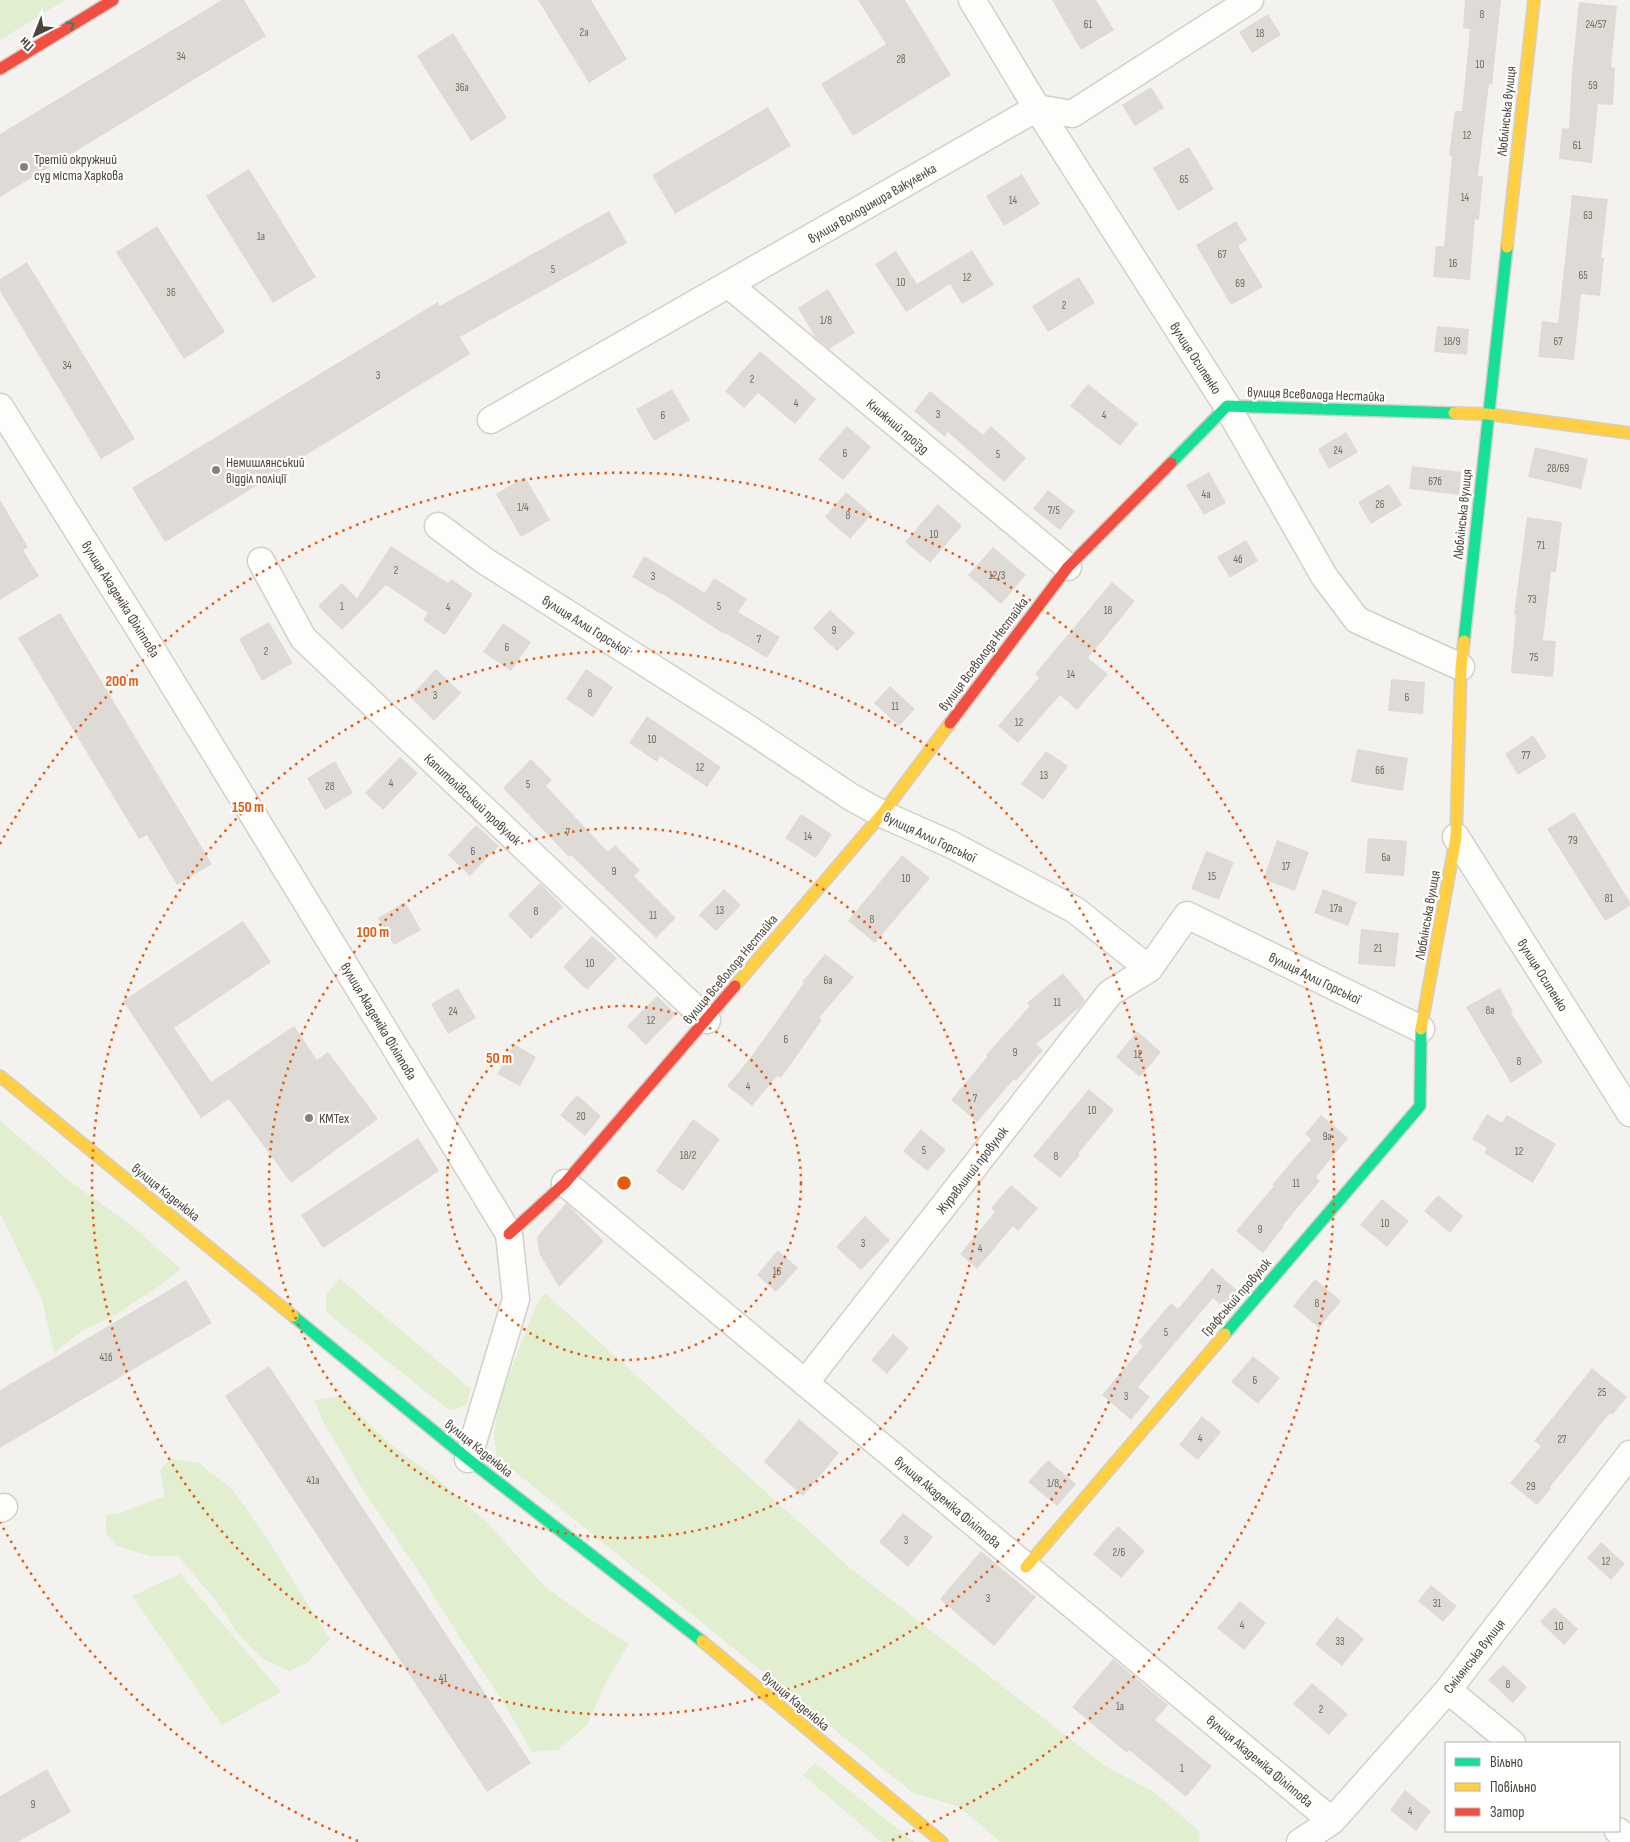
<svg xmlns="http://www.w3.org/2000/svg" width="1630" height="1842" font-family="'Sofia Sans Condensed',sans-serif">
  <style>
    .green { fill: #e1eecf }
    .building { fill: #dedbd6 }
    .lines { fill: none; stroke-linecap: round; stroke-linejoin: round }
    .street-casing { stroke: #d2d0cb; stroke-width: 29 }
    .fast-casing { stroke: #d3cfc5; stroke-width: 14 }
    .slow-casing { stroke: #d3cfc5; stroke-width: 14 }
    .jam-casing { stroke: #d3cfc5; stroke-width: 14 }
    .street { stroke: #fdfdfc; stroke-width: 26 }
    .fast { stroke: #16e098; stroke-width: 11 }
    .slow { stroke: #ffcf43; stroke-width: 11 }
    .jam { stroke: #f24e42; stroke-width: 11 }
    .oneway { stroke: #36825f }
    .ring { fill: none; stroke: #e8590c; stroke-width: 2.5; stroke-dasharray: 2.5 5 }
    .poi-dot { fill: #868178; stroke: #fff; stroke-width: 2 }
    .labels { text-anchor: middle; stroke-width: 4.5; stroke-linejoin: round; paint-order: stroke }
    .number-label { font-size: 11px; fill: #706a61 }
    .street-label { font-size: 14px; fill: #4b4439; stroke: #fff }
    .poi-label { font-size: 14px; fill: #4b4439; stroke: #fff; text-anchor: start }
    .centre { fill: #e8590c; stroke: #fff; stroke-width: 2.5 }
    .ring-label { font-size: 15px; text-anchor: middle; font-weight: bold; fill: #e8590c; stroke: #fff; stroke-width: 4.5; stroke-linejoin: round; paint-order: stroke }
  </style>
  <rect width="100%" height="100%" fill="#f4f2ee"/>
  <path class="green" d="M0 0H65L0 40Z
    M0 1121 43 1157 64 1177 131 1225 181 1269 159 1286 115 1315 82 1331 54 1353 42 1300 0 1213Z
    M339 1278 471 1389 466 1405 450 1411 326 1312V1295Z
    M545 1293 849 1567 1105 1766 1154 1792 1200 1832 1199 1842H1000L960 1807 913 1793 497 1457 494 1435 499 1401 535 1308Z
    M342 1396 390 1444 435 1477 487 1522 544 1586 591 1620 629 1644 605 1684 587 1725 558 1750 532 1752 504 1703 462 1641 417 1569 363 1490 324 1423 314 1400Z
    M170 1459 199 1463 232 1489 264 1534 330 1639 307 1663 289 1671 265 1660 241 1638 217 1602 178 1556H150L116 1546 106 1533V1515L120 1513 165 1496 160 1470Z
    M180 1574 281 1692 222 1725 132 1596Z
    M815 1763 914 1842H881L803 1775Z"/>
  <path class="building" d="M222 0H244L266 36 0 197V134Z
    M538 0H591L627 59 589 83Z
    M858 0H905L951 75 853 136 821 84 886 44Z
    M1052 0H1096L1114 30 1081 50Z
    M1465 0H1501L1492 85 1489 84 1478 176H1483L1479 220 1475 219 1470 280 1433 277 1436 246H1444L1452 156 1449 155 1455 111H1462L1470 29 1463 28Z
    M1579 2 1617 6 1611 67 1615 68 1613 105 1598 104 1592 163 1559 159 1562 128 1569 129 1572 72Z
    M1268 14 1281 35 1252 53 1239 32Z
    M453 33 507 118 471 141 417 56Z
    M1151 87 1164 108 1135 126 1122 105Z
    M768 107 791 146 675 214 652 175Z
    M1189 147 1214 189 1178 211 1153 168Z
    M249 169 316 277 273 303 206 196Z
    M1022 174 1040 204 1004 226 986 196Z
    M1572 195 1608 199 1601 258H1604L1600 296 1581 294 1574 360 1538 357 1542 321 1558 323Z
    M609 211 627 243 460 337 470 354 165 542 132 488 438 302 440 306Z
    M1236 221 1247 240 1238 246 1263 287 1231 305 1196 245Z
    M157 226 225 332 184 359 116 252Z
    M972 250 994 285 962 304 950 284 906 312 875 264 896 251 917 284Z
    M27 262 135 439 101 459 0 291V279Z
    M1079 277 1095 303 1048 332 1032 306Z
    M828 289 855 333 829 349 816 338 798 308Z
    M1437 326 1469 329 1467 355 1434 352Z
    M760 351 816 399 795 424 758 393 744 408 725 391Z
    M1088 384 1138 424 1120 446 1070 406Z
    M672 389 690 420 654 441 636 409Z
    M930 391 983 435 991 426 1026 458 1004 482 948 432 945 437 914 411Z
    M847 426 871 447 843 480 818 459Z
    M1346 432 1358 452 1329 469 1318 449Z
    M1535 447 1588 459 1581 489 1528 477Z
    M1412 466 1461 472 1459 495 1409 489Z
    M1209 472 1226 503 1204 515 1186 485Z
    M525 477 550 520 521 537 496 494Z
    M1389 484 1402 505 1371 524 1358 502Z
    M1048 490 1075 511 1060 530 1033 509Z
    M846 492 872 514 850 539 825 517Z
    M0 500 28 547 23 550 39 576 0 600Z
    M938 504 962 526 930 563 905 542Z
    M1527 517 1562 522 1556 572H1551L1543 640 1556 641 1553 677 1511 673 1516 615 1514 614Z
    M1246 540 1258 561 1230 578 1217 557Z
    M391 546 448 583 451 579 473 594 445 635 423 620 428 613 386 585 342 630 318 606 342 583 357 598Z
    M993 547 1026 575 1001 604 968 575Z
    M644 556 705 593 714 578 747 599 738 612 780 637 767 658 725 633 724 634 663 594V595L632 577Z
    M1112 582 1135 601 1088 658 1108 674 1077 710 1060 695 1018 743 998 726 1039 678 1035 674Z
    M830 610 855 633 837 651 813 628Z
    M60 613 212 864 177 885 147 835 139 839 18 638Z
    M269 622 293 663 262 681 239 639Z
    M503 623 531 642 511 671 483 652Z
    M436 669 461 693 434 721 410 697Z
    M586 669 613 687 593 717 566 699Z
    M1391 679 1425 682 1423 714 1388 711Z
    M890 686 915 709 899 726 874 703Z
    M647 716 721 767 707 787 660 756 657 762 629 743Z
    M1533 735 1547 757 1518 775 1505 754Z
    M1357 749 1408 758 1403 791 1351 782Z
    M1046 751 1068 766 1043 800 1021 784Z
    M400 757 418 773 383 810 365 793Z
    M531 759 552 780 546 786 608 852 615 845 640 870 634 876 676 918 656 938 571 855 569 857 503 788Z
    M335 761 353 793 325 810 307 778Z
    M1574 812 1630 902V906L1605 921 1547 829Z
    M801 814 832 834 816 858 785 838Z
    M476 825 499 846 470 876 448 855Z
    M1368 838 1407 841 1404 876 1365 873Z
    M1277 840 1309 852 1295 891 1263 879Z
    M1206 851 1234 862 1219 900 1191 889Z
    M902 855 930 878 875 943 848 921Z
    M540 883 563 907 531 939 508 915Z
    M724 889 741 905 716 931 699 915Z
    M1323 889 1357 902 1348 926 1314 913Z
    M405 902 421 930 394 945 378 918Z
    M243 921 271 962 174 1028 211 1082 294 1026 317 1060 328 1052 378 1119 291 1183 229 1099 201 1118 123 1001Z
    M1361 929 1399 933 1395 967 1358 964Z
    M592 936 617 958 587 990 563 967Z
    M825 954 854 977 819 1018 822 1020 781 1078 777 1076 752 1106 727 1086 751 1057 804 983 802 982Z
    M1063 973 1085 1000 1079 1008 1036 1044 1043 1050 1016 1081 1014 1079 977 1122 951 1100 988 1056 986 1055 1030 1006 1027 1003Z
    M458 988 476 1018 448 1034 431 1004Z
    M1500 988 1513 1012 1511 1013 1543 1062 1511 1083 1466 1007Z
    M657 996 676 1014 646 1045 627 1026Z
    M1137 1031 1161 1052 1140 1077 1116 1057Z
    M514 1044 536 1057 520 1086 497 1074Z
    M1089 1089 1114 1110 1078 1154 1080 1155 1060 1178 1033 1156Z
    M577 1095 601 1116 585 1136 560 1115Z
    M1487 1114 1502 1123 1507 1115 1556 1144 1533 1183 1484 1153 1487 1148 1472 1139Z
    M1321 1115 1348 1138 1316 1177 1320 1181 1283 1225 1284 1226 1263 1253 1236 1231 1274 1186 1272 1185 1311 1139 1305 1134Z
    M693 1119 720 1139 683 1191 656 1171Z
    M921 1129 946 1150 927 1171 903 1151Z
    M418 1138 439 1171 323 1248 301 1215Z
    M1011 1185 1038 1208 1018 1231 1013 1226 977 1269 960 1254 995 1212 991 1208Z
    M1438 1195 1463 1216 1450 1233 1424 1211Z
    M1382 1199 1409 1221 1387 1247 1360 1225Z
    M566 1203 604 1241 559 1287 539 1253 537 1237Z
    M865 1216 890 1240 861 1270 836 1247Z
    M778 1250 798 1268 776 1292 757 1275Z
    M1212 1268 1239 1292 1225 1308 1213 1298 1138 1387 1150 1397 1131 1420 1102 1395 1143 1346 1138 1342 1171 1303 1178 1309Z
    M1315 1279 1341 1301 1319 1328 1293 1306Z
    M186 1280 212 1323 0 1448V1390Z
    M893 1334 909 1348 887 1374 871 1360Z
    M1253 1356 1280 1378 1258 1404 1231 1382Z
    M269 1366 531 1763 487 1792 225 1396Z
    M1592 1368 1627 1397 1612 1415 1610 1413 1550 1487 1551 1489 1537 1505 1510 1483 1541 1446 1534 1441Z
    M1202 1416 1221 1432 1198 1460 1179 1445Z
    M799 1419 839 1453 803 1496 764 1462Z
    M1048 1460 1076 1484 1057 1506 1028 1482Z
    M903 1513 933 1537 908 1567 879 1542Z
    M1118 1526 1145 1551 1121 1578 1093 1554Z
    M1601 1542 1625 1564 1611 1580 1587 1558Z
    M981 1551 1036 1597 994 1646 940 1599Z
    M1431 1585 1457 1606 1443 1622 1418 1601Z
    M1240 1601 1266 1623 1244 1650 1217 1628Z
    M1554 1607 1578 1629 1564 1645 1540 1622Z
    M1337 1617 1364 1639 1342 1666 1315 1644Z
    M1113 1659 1168 1705 1155 1720 1212 1766 1186 1797 1129 1750 1127 1753 1072 1707Z
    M1503 1665 1527 1687 1513 1703 1488 1680Z
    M1312 1683 1348 1714 1329 1735 1293 1704Z
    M47 1769 71 1812 18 1842H0V1796Z
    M1405 1790 1431 1811 1416 1831 1390 1810Z"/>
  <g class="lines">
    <g class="street-casing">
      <path id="street" d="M972 0 1037 108 1227 406 1324 576 1357 620 1461 667
        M729 285 1068 567
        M0 407 143 635 509 1234 516 1299 468 1459
        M491 420 1037 108 1072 114 1250 0
        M438 526 485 561 746 727 851 797 882 814 952 845 1075 910 1149 969 1187 915 1421 1029
        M261 561 303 638 707 1020
        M1456 837 1630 1113
        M565 1183 1332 1821
        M805 1383 1110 993 1149 969
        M0 1509 4 1507
        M1448 1690 1512 1743
        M1618 1831 1630 1841
        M1300 1842 1332 1821 1448 1690 1630 1454"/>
    </g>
    <g class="fast-casing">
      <path id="fast" d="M1171 463 1227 406 1454 413
        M1464 641 1507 247
        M293 1316 468 1459 702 1641
        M1225 1334 1420 1106 1421 1029"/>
    </g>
    <g class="slow-casing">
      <path id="slow" d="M1507 247 1534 0
        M1454 413 1487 414 1630 433
        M735 986 882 814 950 723
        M1421 1029 1456 837 1461 667 1464 641
        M0 1076 293 1316
        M1026 1567 1225 1334
        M702 1641 942 1842"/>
    </g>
    <g class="jam-casing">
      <path id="jam" d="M0 69 113 0
        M950 723 1068 567 1171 463
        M509 1234 565 1183 735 986"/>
    </g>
    <use href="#street" class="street"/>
    <use href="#fast" class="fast"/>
    <use href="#slow" class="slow"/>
    <use href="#jam" class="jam"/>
  </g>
  <defs><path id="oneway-chevron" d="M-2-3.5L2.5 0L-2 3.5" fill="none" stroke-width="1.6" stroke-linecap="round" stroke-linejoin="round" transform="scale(1.25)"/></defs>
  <use class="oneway" href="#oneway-chevron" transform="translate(71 25) rotate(-31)"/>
  <g class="ring">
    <circle cx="624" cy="1183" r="177"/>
    <circle cx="624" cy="1183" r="355"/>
    <circle cx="624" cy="1183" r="532"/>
    <path d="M358 1841A710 710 0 0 1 0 1522M0 844A710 710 0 1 1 890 1841"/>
  </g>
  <g class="poi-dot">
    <circle cx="24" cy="167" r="5"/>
    <circle cx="216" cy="470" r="5"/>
    <circle cx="309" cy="1118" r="5"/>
  </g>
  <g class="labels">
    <g class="number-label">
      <text x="1482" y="18">8</text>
      <text x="1088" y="28">61</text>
      <text x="1596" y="28">24/57</text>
      <text x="584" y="36">2а</text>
      <text x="1260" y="37">18</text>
      <text x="181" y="60">34</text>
      <text x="901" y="63">2в</text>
      <text x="1480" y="68">10</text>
      <text x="1593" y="89">59</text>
      <text x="462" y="91">36а</text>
      <text x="1467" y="139">12</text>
      <text x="1577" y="149">61</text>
      <text x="1184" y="183">65</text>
      <text x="1465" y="201">14</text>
      <text x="1013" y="204">14</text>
      <text x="1588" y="219">63</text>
      <text x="261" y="240">1а</text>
      <text x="1222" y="258">67</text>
      <text x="1453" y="267">16</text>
      <text x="553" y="273">5</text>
      <text x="1583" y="279">65</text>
      <text x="967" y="281">12</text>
      <text x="901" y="286">10</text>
      <text x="1240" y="287">69</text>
      <text x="171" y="296">36</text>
      <text x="1064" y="309">2</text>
      <text x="826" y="324">1/8</text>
      <text x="1452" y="345">18/9</text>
      <text x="1558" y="345">67</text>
      <text x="67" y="369">34</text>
      <text x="378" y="379">3</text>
      <text x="752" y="383">2</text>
      <text x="796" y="407">4</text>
      <text x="938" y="418">3</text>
      <text x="663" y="419">6</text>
      <text x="1104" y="419">4</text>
      <text x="1338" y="454">24</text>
      <text x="845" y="457">6</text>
      <text x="998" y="458">5</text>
      <text x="1558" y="472">28/69</text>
      <text x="1435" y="485">67б</text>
      <text x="1206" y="498">4а</text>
      <text x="1380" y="508">26</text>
      <text x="523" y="511">1/4</text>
      <text x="1054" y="514">7/5</text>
      <text x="848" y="519">8</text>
      <text x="934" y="538">10</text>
      <text x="1541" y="549">71</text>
      <text x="1238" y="563">4б</text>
      <text x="396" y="574">2</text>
      <text x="997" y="579">12/3</text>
      <text x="653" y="580">3</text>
      <text x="1532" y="603">73</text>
      <text x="342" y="610">1</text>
      <text x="719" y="610">5</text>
      <text x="448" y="611">4</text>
      <text x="1108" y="614">18</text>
      <text x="834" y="634">9</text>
      <text x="759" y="643">7</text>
      <text x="507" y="651">6</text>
      <text x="266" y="655">2</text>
      <text x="1534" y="661">75</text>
      <text x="1071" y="678">14</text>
      <text x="590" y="697">8</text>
      <text x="435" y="699">3</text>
      <text x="1407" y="701">6</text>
      <text x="895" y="710">11</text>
      <text x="1019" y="726">12</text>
      <text x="652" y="743">10</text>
      <text x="1526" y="759">77</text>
      <text x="700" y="771">12</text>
      <text x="1380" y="774">6б</text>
      <text x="1044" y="779">13</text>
      <text x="391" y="787">4</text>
      <text x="528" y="788">5</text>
      <text x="330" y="790">28</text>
      <text x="568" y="836">7</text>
      <text x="808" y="840">14</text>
      <text x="1573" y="844">79</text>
      <text x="473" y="855">6</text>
      <text x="1386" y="861">6а</text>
      <text x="1286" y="870">17</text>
      <text x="614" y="875">9</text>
      <text x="1212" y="880">15</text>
      <text x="906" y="882">10</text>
      <text x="1609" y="902">81</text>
      <text x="1336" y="912">17а</text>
      <text x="720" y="914">13</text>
      <text x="536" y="915">8</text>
      <text x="653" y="919">11</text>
      <text x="872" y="923">8</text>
      <text x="1378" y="952">21</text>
      <text x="590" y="967">10</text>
      <text x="828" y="984">6а</text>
      <text x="1057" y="1006">11</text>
      <text x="1490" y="1014">8а</text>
      <text x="453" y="1015">24</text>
      <text x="651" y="1024">12</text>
      <text x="786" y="1043">6</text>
      <text x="1015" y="1056">9</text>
      <text x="1138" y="1058">12</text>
      <text x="1519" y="1065">8</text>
      <text x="748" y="1090">4</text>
      <text x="975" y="1102">7</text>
      <text x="1092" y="1114">10</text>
      <text x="581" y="1120">20</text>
      <text x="1327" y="1140">9а</text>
      <text x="924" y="1154">5</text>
      <text x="1519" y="1155">12</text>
      <text x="688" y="1159">18/2</text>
      <text x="1056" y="1160">8</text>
      <text x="1296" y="1187">11</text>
      <text x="1385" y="1227">10</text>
      <text x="1260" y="1233">9</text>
      <text x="863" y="1247">3</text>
      <text x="980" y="1252">4</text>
      <text x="777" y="1275">16</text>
      <text x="1219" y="1293">7</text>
      <text x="1317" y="1307">8</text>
      <text x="1166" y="1336">5</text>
      <text x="106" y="1361">41б</text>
      <text x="1255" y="1384">6</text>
      <text x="1602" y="1396">25</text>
      <text x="1126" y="1400">3</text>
      <text x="1200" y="1442">4</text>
      <text x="1562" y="1443">27</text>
      <text x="313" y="1484">41а</text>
      <text x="1053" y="1487">1/8</text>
      <text x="1531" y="1490">29</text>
      <text x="906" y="1544">3</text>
      <text x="1119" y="1556">2/6</text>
      <text x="1606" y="1565">12</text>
      <text x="988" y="1602">3</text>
      <text x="1437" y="1607">31</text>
      <text x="1242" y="1629">4</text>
      <text x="1559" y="1630">10</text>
      <text x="1340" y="1645">33</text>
      <text x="443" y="1682">41</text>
      <text x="1508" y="1688">8</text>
      <text x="1120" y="1710">1а</text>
      <text x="1321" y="1713">2</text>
      <text x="1182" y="1772">1</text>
      <text x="33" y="1808">9</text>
      <text x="1410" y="1815">4</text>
    </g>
    <g class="street-label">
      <text transform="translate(1506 111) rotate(-84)" y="5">Люблінська вулиця</text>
      <text transform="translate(872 203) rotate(-30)" y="5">вулиця Володимира Вакуленка</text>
      <text transform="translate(1196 358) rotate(57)" y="5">вулиця Осипенко</text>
      <text transform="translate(1316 394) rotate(2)" y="5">вулиця Всеволода Нестайка</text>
      <text transform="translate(898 426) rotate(40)" y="5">Книжний проїзд</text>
      <text transform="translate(1462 514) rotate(-84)" y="5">Люблінська вулиця</text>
      <text transform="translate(121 599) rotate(58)" y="5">вулиця Академіка Філіппова</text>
      <text transform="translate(586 625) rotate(32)" y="5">вулиця Алли Горської</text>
      <text transform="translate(983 654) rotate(-53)" y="5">вулиця Всеволода Нестайка</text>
      <text transform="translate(473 799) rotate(43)" y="5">Капитолівський провулок</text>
      <text transform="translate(930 837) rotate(25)" y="5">вулиця Алли Горської</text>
      <text transform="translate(1427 915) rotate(-80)" y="5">Люблінська вулиця</text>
      <text transform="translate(730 969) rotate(-50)" y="5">вулиця Всеволода Нестайка</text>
      <text transform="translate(1543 975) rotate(58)" y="5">вулиця Осипенко</text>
      <text transform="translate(1315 978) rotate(26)" y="5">вулиця Алли Горської</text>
      <text transform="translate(379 1021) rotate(59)" y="5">вулиця Академіка Філіппова</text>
      <text transform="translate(972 1170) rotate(-52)" y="5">Журавлиний провулок</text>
      <text transform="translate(166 1192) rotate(39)" y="5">вулиця Каденюка</text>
      <text transform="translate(1236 1297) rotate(-49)" y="5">Графський провулок</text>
      <text transform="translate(479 1448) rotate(39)" y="5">вулиця Каденюка</text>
      <text transform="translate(948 1502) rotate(40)" y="5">вулиця Академіка Філіппова</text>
      <text transform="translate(1474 1656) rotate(-52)" y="5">Смілянська вулиця</text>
      <text transform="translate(796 1701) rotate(40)" y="5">вулиця Каденюка</text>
      <text transform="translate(1260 1761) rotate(40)" y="5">вулиця Академіка Філіппова</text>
    </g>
    <g class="poi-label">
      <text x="34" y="164">Третій окружний<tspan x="34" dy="16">суд міста Харкова</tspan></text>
      <text x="226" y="467">Немишлянський<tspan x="226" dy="16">відділ поліції</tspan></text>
      <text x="319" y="1123">KMTex</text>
    </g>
  </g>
  <circle cx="624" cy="1183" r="8" class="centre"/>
  <g class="ring-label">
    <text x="122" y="686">200 m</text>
    <text x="248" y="812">150 m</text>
    <text x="373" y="937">100 m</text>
    <text x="499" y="1063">50 m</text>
  </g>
  <rect x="1445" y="1742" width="175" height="90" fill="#ffffff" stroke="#b7b4b0"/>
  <rect x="1455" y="1758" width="25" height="8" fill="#16e098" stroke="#b7b4b0"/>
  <text x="1490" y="1767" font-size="15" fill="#4b4439">Вільно</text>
  <rect x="1455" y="1783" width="25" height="8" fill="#ffcf43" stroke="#b7b4b0"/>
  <text x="1490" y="1792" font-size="15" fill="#4b4439">Повільно</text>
  <rect x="1455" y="1808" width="25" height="8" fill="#f24e42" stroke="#b7b4b0"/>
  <text x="1490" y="1817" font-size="15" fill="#4b4439">Затор</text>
  <g transform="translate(35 35) rotate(223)" stroke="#ffffff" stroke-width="4" paint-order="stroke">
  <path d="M0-4L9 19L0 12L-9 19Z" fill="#4b4439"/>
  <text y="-8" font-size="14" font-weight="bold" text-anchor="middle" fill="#4b4439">Пн</text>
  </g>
</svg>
